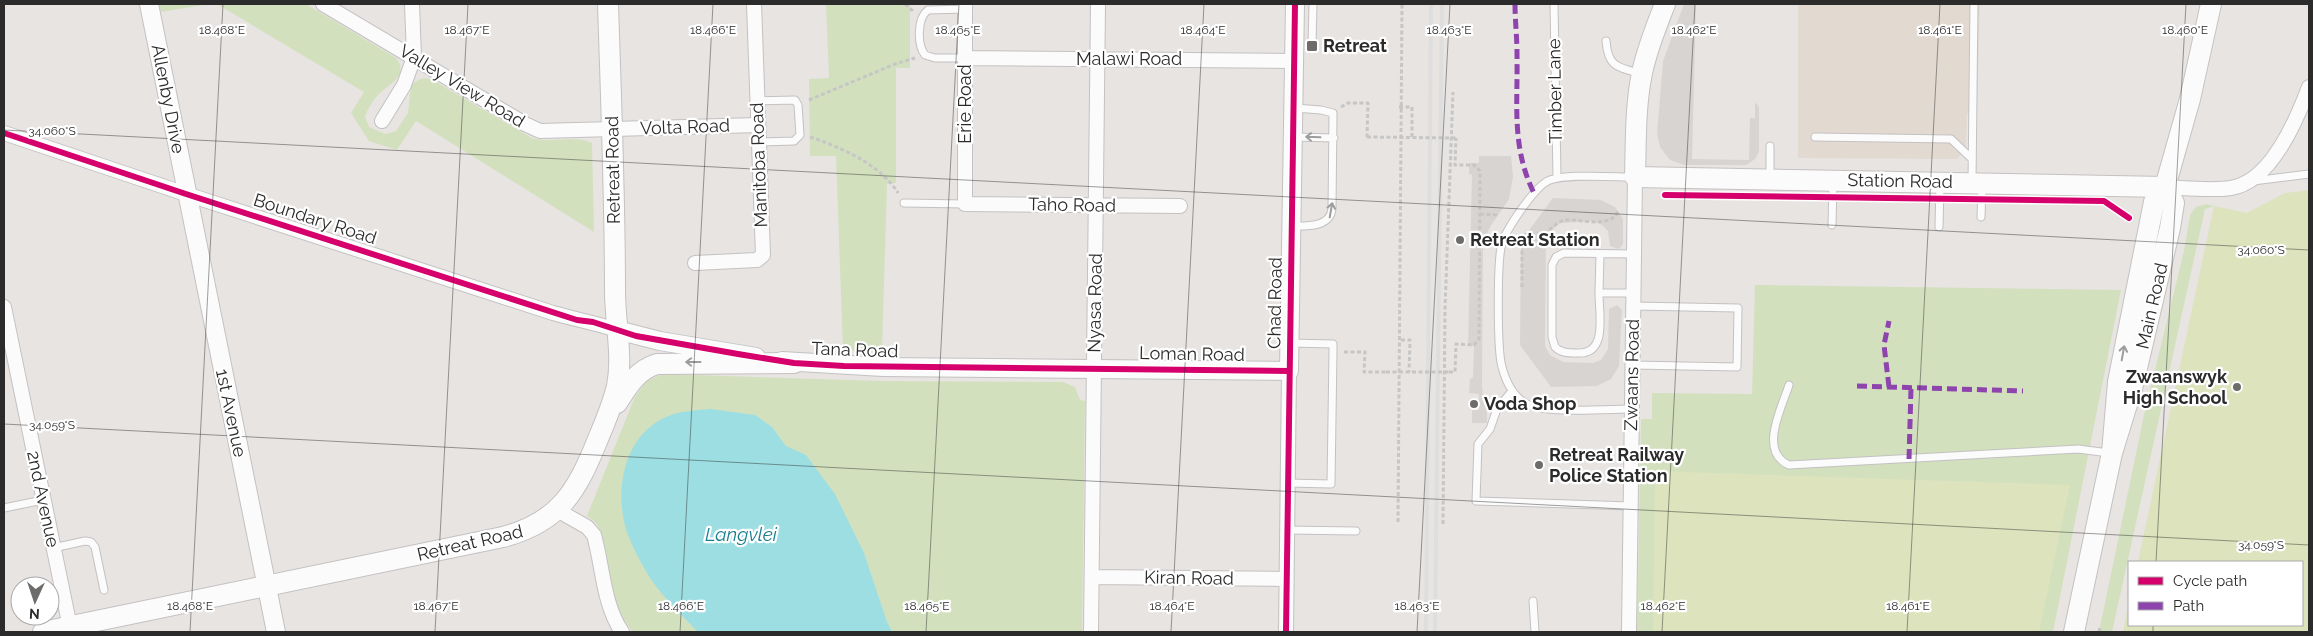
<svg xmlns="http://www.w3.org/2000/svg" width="2313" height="636" font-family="Raleway,sans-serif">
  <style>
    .education { fill: #e2d9d1 }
    .green { fill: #d3e0be }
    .pitch { fill: #dce3bd }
    .plaza { fill: #d8d4d2 }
    .water { fill: #9ddee2 }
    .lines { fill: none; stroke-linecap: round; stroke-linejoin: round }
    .service-casing { stroke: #c3c1c2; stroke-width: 9 }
    .minor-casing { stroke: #c3c1c2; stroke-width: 16 }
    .tertiary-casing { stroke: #c3c1c2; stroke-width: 20 }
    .secondary-casing { stroke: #c3c1c2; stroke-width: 22 }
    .path { stroke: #c6c6c6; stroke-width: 3; stroke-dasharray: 4 2.5; stroke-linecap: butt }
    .service { stroke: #fcfbfb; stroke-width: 7 }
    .minor { stroke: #fcfbfb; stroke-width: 14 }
    .tertiary { stroke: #fcfbfb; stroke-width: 18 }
    .secondary { stroke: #fcfbfb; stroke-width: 20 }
    .rail { stroke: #dededf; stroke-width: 4 }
    .path-bridge { stroke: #c6c6c6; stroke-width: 3; stroke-dasharray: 4 2.5; stroke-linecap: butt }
    .quiet { stroke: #8e44ad; stroke-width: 5; stroke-dasharray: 10 5; stroke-linecap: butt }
    .cycleway-casing { stroke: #fff; stroke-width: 9 }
    .cycleway { stroke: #d6006c; stroke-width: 6 }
    .oneway { stroke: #9e9d9d }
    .ticks { fill: none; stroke: #2b2b2b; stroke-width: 1; stroke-opacity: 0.45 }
    .poi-dot { fill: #6d6c6b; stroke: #fff; stroke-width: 2 }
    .labels { text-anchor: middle; stroke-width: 4.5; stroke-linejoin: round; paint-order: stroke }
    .poi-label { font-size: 18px; font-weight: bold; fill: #2b2b2b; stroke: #fff; text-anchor: start }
    .street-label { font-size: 18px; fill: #2b2b2b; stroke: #fff }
    .water-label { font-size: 19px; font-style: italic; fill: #1b7d8e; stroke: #fff }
    .ticks-label { font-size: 12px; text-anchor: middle; fill: #2b2b2b; stroke: #fff; stroke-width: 4.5; stroke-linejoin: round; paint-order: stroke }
  </style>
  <rect width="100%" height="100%" fill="#e8e4e2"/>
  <path class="education" d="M1798 4H1980L1977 114H1967L1966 149 1957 159 1798 158Z"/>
  <path class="green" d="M159 4H209L161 12Z
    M217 4H306L396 58C410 76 388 84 377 96 373 101 367 110 365 117L369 127 385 134 396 131 408 113 411 86C417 79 423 77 431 79L532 138C552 144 574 134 592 143L594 232 416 121 397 150 369 141 351 113 364 92Z
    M826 4H910V68H896V183L887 184 882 352 843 350 836 156H810L809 79 829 78Z
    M2206 204 2214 206 2205 209 2112 632H2099L2144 415 2184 251 2190 215 2196 207Z
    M1755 285 2121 290 2053 632H1637L1641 419H1652V393L1752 394Z
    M663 374 881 381 1063 382 1075 387 1080 400 1085 401 1082 632H633C609 604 609 564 600 529L594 521 587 516 634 399 646 381Z"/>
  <path class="pitch" d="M2309 190V632H2123L2129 602V625H2302V562H2138L2214 206 2247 213 2285 193Z
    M1655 471 2070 485 2039 632H1653Z"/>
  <path class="plaza" d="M1684 4H1696L1692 159 1749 160 1750 118H1755V103L1757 104 1759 107V152L1755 159 1746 165H1684L1670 160 1660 147 1657 134 1663 61Z
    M1479 156H1511L1513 177 1509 199 1490 227 1483 244 1482 386 1483 395 1487 402V423H1472V410H1479V394L1469 393 1470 379 1473 377 1474 346H1468L1472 175 1469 174V163H1479Z
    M1553 198 1601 200 1615 207 1623 219V244L1619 249 1610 246 1608 231 1602 225 1593 221 1560 223 1550 232 1546 239 1545 346 1550 355 1563 362 1593 363 1601 360 1608 349 1609 309 1617 305 1622 310 1619 366 1611 379 1597 386 1551 387 1520 345 1521 241Z"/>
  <path class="water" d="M711 409 755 415 772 427 786 446 806 455 835 494 864 553 887 622 892 632H698C679 612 657 592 644 568 637 555 629 540 625 526 615 486 625 435 666 417 679 411 697 410 711 409Z"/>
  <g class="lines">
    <g class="service-casing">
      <path id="service" d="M1554 4 1557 178
        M1606 41C1608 66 1616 67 1639 73
        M1312 46 1313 4
        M965 58H935L925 55C917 45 917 18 928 10L965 9
        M757 101 795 100 798 105 800 135 794 141 758 142
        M1294 137 1334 138
        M1815 137 1951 139 1972 159
        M1770 179V146
        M2253 181 2309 174
        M1972 182 1974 4
        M904 203 965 204
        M1981 217 1982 185
        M1832 225 1833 183
        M1291 226C1305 226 1330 228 1332 209L1333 113 1321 110 1295 108
        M1939 227 1940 185
        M1599 293 1600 254
        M1633 293H1599C1599 315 1608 355 1577 353 1568 353 1561 353 1555 347L1552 337V265L1556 257 1564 253 1634 254
        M1633 365 1737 367 1738 308 1633 306
        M1789 385C1782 407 1758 452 1789 465L2078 449 2109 453
        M1512 391 1497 409 1490 429 1478 444 1476 501 1631 506
        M1632 409C1610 409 1543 414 1527 404 1513 397 1506 382 1502 367 1497 349 1497 260 1502 243 1507 228 1533 190 1546 182 1559 173 1614 177 1632 177
        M1288 483 1331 484 1333 351V344L1289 343
        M4 508 43 500
        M1287 530 1356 531
        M53 548 85 541 91 542 95 547 104 590
        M1533 601 1535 632"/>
    </g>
    <g class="minor-casing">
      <path id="minor" d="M323 4 525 124 540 131 758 125
        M965 4V204L1180 206
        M965 58 1294 61
        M382 121 404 85 414 57 412 4
        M4 133 186 194 553 313C574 319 596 323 617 330
        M2165 187C2187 188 2210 191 2231 188 2271 182 2297 119 2309 87
        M695 263 757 260 763 255 754 4
        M4 307 71 632
        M557 510 587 527 594 535C603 567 603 604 622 632
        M1092 577 1286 579
        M1091 632 1098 4
        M1286 632 1289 371
        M1629 632 1635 177"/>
    </g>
    <g class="tertiary-casing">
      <path id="tertiary" d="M149 4 276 632
        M617 330 660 341 756 357
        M782 361 883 367 1289 371 1295 4"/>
    </g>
    <g class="secondary-casing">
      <path id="secondary" d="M1665 4C1656 27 1647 49 1642 73 1635 107 1636 143 1635 177L2165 187
        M617 403C628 386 637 370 657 364L794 363
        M2112 453 2118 382 2154 202 2165 187 2190 99 2211 4
        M43 632 503 537C560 522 577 491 598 439 605 422 613 404 617 386 623 355 615 323 615 291 615 195 611 100 608 4
        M2074 632 2112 453 2133 385 2170 228 2174 203 2165 187"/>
    </g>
    <path class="path" d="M905 4 913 11
      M809 100 895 64 915 58
      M1341 107 1348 103H1368L1367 137
      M1399 107H1412V138
      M810 137C841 147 881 165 898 193
      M1480 214 1498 215
      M1522 287V241L1526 234C1533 234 1540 235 1546 232 1553 228 1557 221 1566 220 1581 219 1611 229 1618 211
      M1401 340H1410L1409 372
      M1344 352H1365L1364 372H1386
      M1449 372H1455L1456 344 1474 345 1479 339 1480 171 1474 165H1455L1456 138
      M1398 522 1402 4
      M1443 524 1445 308 1453 92
      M2099 632 2100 626"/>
    <use href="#service" class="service"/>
    <use href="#minor" class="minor"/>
    <use href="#tertiary" class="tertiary"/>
    <use href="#secondary" class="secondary"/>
    <path class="rail" d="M1426 632 1431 4
      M1435 632 1442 4"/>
    <path class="path-bridge" d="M1367 137 1456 138
      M1386 372H1449"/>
    <path class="quiet" d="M1515 4C1515 20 1517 37 1517 54 1518 103 1511 147 1534 193
      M1857 386 2023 391
      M1889 387 1884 345 1889 321
      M1909 459 1911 388"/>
    <g class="cycleway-casing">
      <path id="cycleway" d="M4 133 186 194 577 320 593 322 636 336 738 354 794 363 844 366 1289 371
        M1665 195 2104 201 2129 218
        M1286 632 1295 4"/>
    </g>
    <use href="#cycleway" class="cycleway"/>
  </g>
  <defs><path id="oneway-shaft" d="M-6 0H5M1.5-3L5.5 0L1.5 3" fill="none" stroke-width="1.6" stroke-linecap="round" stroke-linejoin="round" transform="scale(1.25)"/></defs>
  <g class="oneway">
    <use href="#oneway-shaft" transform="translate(1313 137) rotate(-178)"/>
    <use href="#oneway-shaft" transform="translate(1331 210) rotate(-80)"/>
    <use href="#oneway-shaft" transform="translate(2123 353) rotate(-80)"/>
    <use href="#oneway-shaft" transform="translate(693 362) rotate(-180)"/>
  </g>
  <path class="ticks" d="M4 130 2309 250M4 424 2309 545M2156 562 2186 4M190 632 223 4M435 632 468 4M680 632 713 4M926 632 959 4M1171 632 1204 4M1417 632 1450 4M1662 632 1695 4M1907 632 1940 4M2153 632V625"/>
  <g class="poi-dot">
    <rect x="1306" y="40" width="12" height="12" rx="2.5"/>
    <circle cx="1460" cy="240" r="5"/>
    <circle cx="2237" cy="387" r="5"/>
    <circle cx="1474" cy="404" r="5"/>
    <circle cx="1539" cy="465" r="5"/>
  </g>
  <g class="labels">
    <g class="poi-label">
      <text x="1323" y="52">Retreat</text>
      <text x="1470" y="246">Retreat Station</text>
      <text x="2227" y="383" text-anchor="end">Zwaanswyk<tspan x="2227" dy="21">High School</tspan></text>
      <text x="1484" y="410">Voda Shop</text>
      <text x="1549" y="461">Retreat Railway<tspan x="1549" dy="21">Police Station</tspan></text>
    </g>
    <g class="street-label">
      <text x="1129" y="65">Malawi Road</text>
      <text transform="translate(462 86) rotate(31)" y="6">Valley View Road</text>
      <text transform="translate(1555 91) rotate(-91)" y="6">Timber Lane</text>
      <text transform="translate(168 99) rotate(79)" y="6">Allenby Drive</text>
      <text transform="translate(965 104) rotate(-90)" y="6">Erie Road</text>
      <text transform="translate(685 127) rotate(-2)" y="6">Volta Road</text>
      <text transform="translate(759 165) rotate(-92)" y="6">Manitoba Road</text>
      <text transform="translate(613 170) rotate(-91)" y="6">Retreat Road</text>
      <text transform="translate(1900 181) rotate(1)" y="6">Station Road</text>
      <text transform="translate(1072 205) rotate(1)" y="6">Taho Road</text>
      <text transform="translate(315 219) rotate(18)" y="6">Boundary Road</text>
      <text transform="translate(1095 303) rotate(-89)" y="6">Nyasa Road</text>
      <text transform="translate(1275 303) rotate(-89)" y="6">Chad Road</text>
      <text transform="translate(2152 306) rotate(-77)" y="6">Main Road</text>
      <text transform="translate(855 350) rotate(2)" y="6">Tana Road</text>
      <text transform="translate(1192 354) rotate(1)" y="6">Loman Road</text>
      <text transform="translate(1632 375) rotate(-89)" y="6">Zwaans Road</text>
      <text transform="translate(231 413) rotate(78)" y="6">1st Avenue</text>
      <text transform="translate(43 499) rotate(78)" y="6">2nd Avenue</text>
      <text transform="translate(470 543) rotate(-13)" y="6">Retreat Road</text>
      <text transform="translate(1189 578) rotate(1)" y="6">Kiran Road</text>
    </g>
    <g class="water-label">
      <text x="741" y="541">Langvlei</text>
    </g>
  </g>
  <g class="ticks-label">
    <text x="222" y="34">18.468°E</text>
    <text x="467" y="34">18.467°E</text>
    <text x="713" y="34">18.466°E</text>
    <text x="958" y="34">18.465°E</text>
    <text x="1203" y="34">18.464°E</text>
    <text x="1449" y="34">18.463°E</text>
    <text x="1694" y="34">18.462°E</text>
    <text x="1940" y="34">18.461°E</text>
    <text x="2185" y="34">18.460°E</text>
    <text x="52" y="135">34.060°S</text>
    <text x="2261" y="254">34.060°S</text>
    <text x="52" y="429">34.059°S</text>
    <text x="2261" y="549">34.059°S</text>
    <text x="190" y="610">18.468°E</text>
    <text x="436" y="610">18.467°E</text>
    <text x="681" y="610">18.466°E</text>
    <text x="927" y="610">18.465°E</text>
    <text x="1172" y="610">18.464°E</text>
    <text x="1417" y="610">18.463°E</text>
    <text x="1663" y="610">18.462°E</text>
    <text x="1908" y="610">18.461°E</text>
  </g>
  <rect width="2313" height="636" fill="none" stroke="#2b2b2b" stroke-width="10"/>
  <rect x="2128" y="561" width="175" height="65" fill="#ffffff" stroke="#aaaaaa"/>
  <rect x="2138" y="577" width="25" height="8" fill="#d6006c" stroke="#aaaaaa"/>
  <text x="2173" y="586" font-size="15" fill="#2b2b2b">Cycle path</text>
  <rect x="2138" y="602" width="25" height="8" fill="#8e44ad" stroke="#aaaaaa"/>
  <text x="2173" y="611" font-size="15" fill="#2b2b2b">Path</text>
  <g transform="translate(35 601) rotate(183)"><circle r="24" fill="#ffffff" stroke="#aaaaaa"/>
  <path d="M0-4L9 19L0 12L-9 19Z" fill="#6d6c6b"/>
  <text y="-8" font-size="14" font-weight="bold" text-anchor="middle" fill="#2b2b2b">N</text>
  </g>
</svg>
